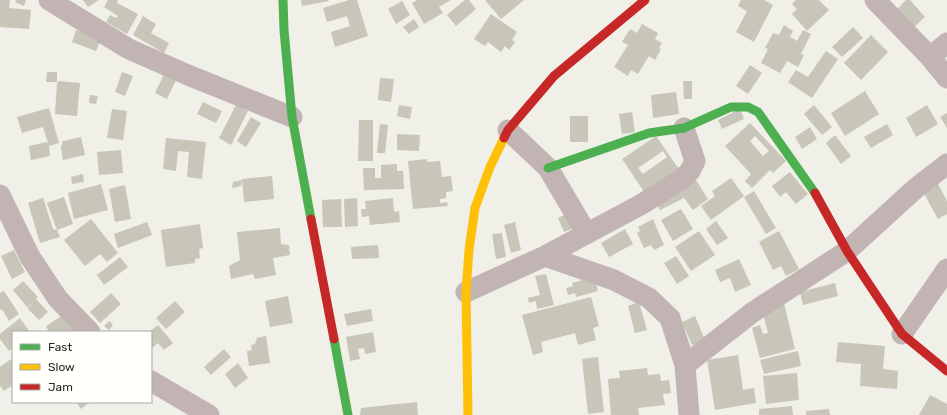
<svg xmlns="http://www.w3.org/2000/svg" width="947" height="415" font-family="Rubik,sans-serif">
  <style>
    .building { fill: #c8c6b8; fill-rule: evenodd }
    .lines { fill: none; stroke-linecap: round; stroke-linejoin: round }
    .street { stroke: #c3b4b4; stroke-width: 21 }
    .fast { stroke: #4caf50; stroke-width: 9 }
    .slow { stroke: #ffc107; stroke-width: 9 }
    .jam { stroke: #c62828; stroke-width: 9 }
  </style>
  <rect width="100%" height="100%" fill="#f0efe8"/>
  <path class="building" d="M0 0H10L9 8 31 10 29 29 0 27Z
    M16 0H26L24 6 15 2Z
    M83 0H99L88 7Z
    M108 0H118L117 3 138 14 127 34 106 22 110 15 116 18 118 16 104 7Z
    M301 0H328L329 1 302 6Z
    M349 0H357L368 36 335 47 331 32 350 26 347 16 327 22 323 8Z
    M417 0H451L439 7 443 13 424 24 412 3Z
    M465 0H469L476 9 456 26 447 15Z
    M485 0H524L501 19Z
    M741 0H764L773 5 754 42 736 32 747 11 738 6Z
    M796 0H819L829 10 807 31 792 14 797 9 792 4Z
    M906 0H910L925 17 913 28 897 9Z
    M402 1 410 15 396 24 388 9Z
    M491 14 517 32 512 40 515 42 509 50 505 46 501 52 488 42 485 46 474 39Z
    M143 16 156 24 151 33 169 43 164 53 133 35Z
    M414 19 419 27 409 34 403 27Z
    M642 24 658 33 655 39 662 43 659 48 661 49 655 60 649 56 638 74 631 70 628 76 614 67 628 45 622 42 630 29 637 33Z
    M784 25 793 31 790 37 797 41 803 30 811 34 801 54 804 55 798 67 787 61 780 73 761 63 768 49 765 48 773 33 779 35Z
    M853 27 863 38 842 57 832 47Z
    M76 30 101 39 96 51 72 42Z
    M871 35 888 52 861 80 844 63Z
    M826 51 838 59 812 98 788 82 796 70 808 77Z
    M750 65 762 73 748 94 736 86Z
    M167 68 179 74 167 99 155 93Z
    M47 72H57V82H46Z
    M122 72 133 76 125 96 115 92Z
    M380 78 394 79 391 102 378 100Z
    M59 81 80 83 77 116 55 114 57 83Z
    M683 81H692V99H684Z
    M865 91 879 114 845 136 831 113Z
    M676 92 679 114 653 118 651 95Z
    M90 95 98 96 96 104 89 103Z
    M203 102 222 111 216 123 197 114Z
    M236 105 248 111 231 145 219 138Z
    M399 105 412 107 410 119 397 116Z
    M814 105 832 127 822 135 804 114Z
    M927 105 938 124 916 137 906 118Z
    M49 108 59 143 49 146 50 156 31 160 29 146 47 142 49 146 43 127 22 133 17 117Z
    M112 109 127 111 123 140 107 138Z
    M740 109 744 119 722 129 718 120Z
    M632 112 635 132 622 134 619 114Z
    M947 113V128L940 117Z
    M570 116H588V142H570Z
    M251 117 261 123 246 147 237 141Z
    M359 120H373V161H358Z
    M750 123 786 161 773 173 770 170 752 188 745 181 751 174 725 146ZM755 136 769 151 763 156 750 141Z
    M380 124 388 125 385 153H377Z
    M887 124 893 135 871 148 864 137Z
    M810 127 817 139 802 149 795 137Z
    M397 134 420 135 419 151 397 150Z
    M835 135 851 156 841 164 826 143Z
    M656 136 681 172 647 196 622 159ZM663 151 667 157 643 174 638 168Z
    M81 137 85 155 63 160 61 148 63 141Z
    M166 138 206 142 202 179 187 177 189 152 178 151 176 171 163 169Z
    M121 150 123 173 99 175 97 152Z
    M427 159V162L440 161 442 177 451 176 453 191 446 192V198L440 199V203L447 202 448 206 413 209 408 161Z
    M397 164V171H403L404 189 364 190 363 168H375V178H381V165Z
    M790 172 808 194 796 204 786 192 780 197 772 186Z
    M83 174 84 182 72 184 71 177Z
    M272 176 274 199 244 202 242 179Z
    M694 177 708 199 693 210 684 198 660 210 654 199Z
    M731 178 744 196 711 220 701 206 715 196 712 191Z
    M242 180 241 186 232 188 233 182Z
    M937 182 947 201V214L938 219 922 190Z
    M101 184 108 210 74 219 68 193Z
    M125 185 131 219 115 222 109 189Z
    M754 191 776 228 766 234 744 197Z
    M64 197 73 224 57 230 47 203Z
    M43 198 53 229 57 230 60 237 40 243 28 203Z
    M357 198 358 226 345 227 344 199Z
    M393 198 394 212 399 211 400 222 370 225 369 216 362 217 361 209H366L365 201Z
    M341 199 342 227H323L322 200Z
    M681 209 693 229 673 241 661 220Z
    M568 213 574 228 564 232 558 218Z
    M91 219 118 253 107 262 100 254 85 266 64 240Z
    M653 219 664 245 654 250 651 245 644 248 637 233 640 231 638 227Z
    M716 221 728 238 717 245 706 229Z
    M147 222 152 235 118 248 114 234Z
    M515 222 521 250 511 253 504 225Z
    M200 224 203 248 199 249 200 258 195 259V263L166 267 161 230Z
    M280 228 281 244 289 245 290 255 273 258 276 275 255 279 253 274 231 279 229 266 240 260 237 232Z
    M625 229 633 244 609 257 601 243Z
    M699 231 715 255 691 271 675 247Z
    M779 231 799 269 786 276 781 266 773 270 759 242Z
    M502 233 506 257 496 259 492 234Z
    M378 245 379 258 352 259 351 247Z
    M14 250 25 272 12 279 1 256Z
    M676 256 689 276 677 284 664 263Z
    M120 257 128 267 104 285 97 275Z
    M739 259 751 285 735 292 730 278 720 282 715 270Z
    M546 274 554 305 537 309 536 301 529 303 528 298 540 295 535 276Z
    M594 277 598 291 576 297 575 293 568 295 566 288 573 286 572 283Z
    M23 281 38 297 36 299 48 312 39 320 27 308 34 302 27 307 13 290Z
    M835 283 838 296 803 305 800 292Z
    M4 291 19 314 9 321 2 309 0 310V293Z
    M111 293 121 304 100 323 90 312Z
    M288 296 293 323 270 327 265 301Z
    M591 297 599 326 593 328 596 340 578 345 575 333 541 342 543 352 533 355 522 315Z
    M175 301 185 312 166 329 156 318Z
    M639 302 647 330 635 333 628 306Z
    M784 303 795 349 760 358 752 328 760 325 763 334 768 333 762 309Z
    M371 309 373 321 347 326 344 314Z
    M68 312 81 332H49L46 326Z
    M695 316 705 340 692 345 682 322Z
    M20 318 30 332H13V348L9 351 0 339V334Z
    M109 321 113 325 109 330 104 326Z
    M158 325 173 343 164 350 158 343 151 349V332H149Z
    M373 332 376 352 365 354 364 348 358 349 360 359 350 361 346 337Z
    M266 336 270 363 249 366 247 351 252 350 251 345 255 344 257 338Z
    M838 342 885 346 883 369 898 371 897 389 860 386 861 364 836 362Z
    M224 349 231 357 211 375 204 367Z
    M798 351 801 366 764 374 760 360Z
    M738 355 743 390 754 388 756 403 715 410 707 360Z
    M598 357 604 412 588 414 582 359Z
    M11 359 13 362V385L4 391 0 386V367Z
    M238 363 248 378 235 388 225 374Z
    M647 368 648 375 660 374 661 381 669 380 671 393 663 394 665 405 638 408 639 415H611L608 379 620 378 619 371Z
    M797 373 799 400 766 404 763 376Z
    M930 395 947 404V415H919Z
    M76 402H90L81 409Z
    M417 402 418 415H360L361 408Z
    M792 406 793 415H759V409Z
    M829 409 830 415H806V411Z"/>
  <g class="lines">
    <path class="street" d="M49 0 129 49 188 75 292 117
      M875 0 930 57 947 78
      M930 57 947 43
      M508 130 548 168 587 234
      M0 195 30 257 58 299 90 332
      M545 256 614 280 649 298 670 318 685 365 689 415
      M466 292 545 256 642 204 682 179 690 171 695 161 684 128
      M902 334 947 269
      M685 365 753 312 847 251 916 188 947 164
      M151 381 209 415"/>
    <path class="fast" d="M283 0 284 30 292 117 311 219
      M548 168 649 133 684 128 731 107H748L758 112 815 193
      M334 339 348 415"/>
    <path class="slow" d="M468 415 466 292 469 250 475 208 490 167 504 138"/>
    <path class="jam" d="M504 138 508 130 554 76 645 0
      M815 193 847 251 902 334 947 371
      M311 219 334 339"/>
  </g>
  <rect x="12" y="331" width="140" height="72" fill="#fffffc" stroke="#a9a9a5"/>
  <rect x="20" y="344" width="20" height="6" fill="#4caf50" stroke="#a9a9a5"/>
  <text x="48" y="351" font-size="12" fill="#282722">Fast</text>
  <rect x="20" y="364" width="20" height="6" fill="#ffc107" stroke="#a9a9a5"/>
  <text x="48" y="371" font-size="12" fill="#282722">Slow</text>
  <rect x="20" y="384" width="20" height="6" fill="#c62828" stroke="#a9a9a5"/>
  <text x="48" y="391" font-size="12" fill="#282722">Jam</text>
</svg>
